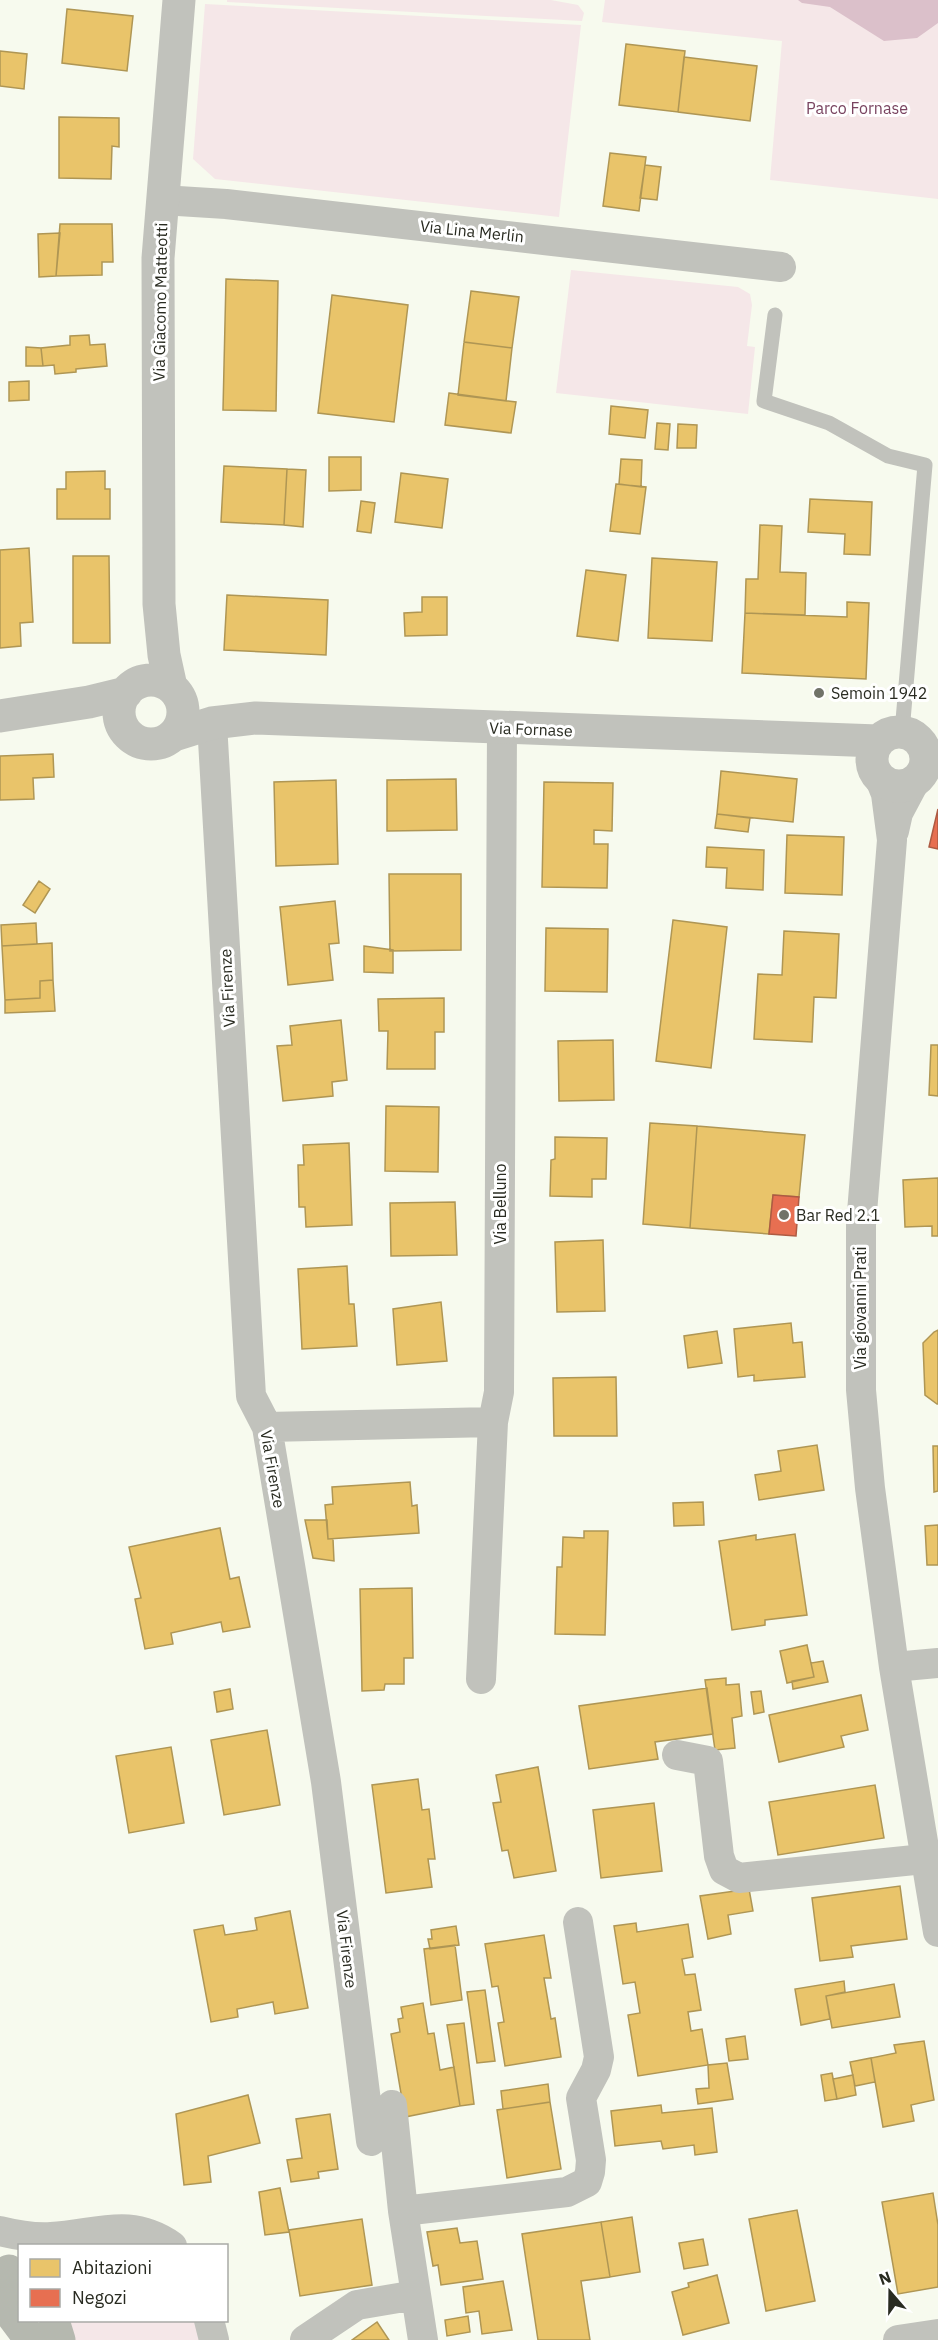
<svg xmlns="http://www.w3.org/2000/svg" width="938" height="2340" font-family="'IBM Plex Sans',sans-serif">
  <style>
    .green { fill: #f5e7e8 }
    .water { fill: #dbc0ca }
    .homes { fill: #e9c46a; stroke: #af9654; stroke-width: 1.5 }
    .shops { fill: #e76f51; stroke: #ae5b43; stroke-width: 1.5 }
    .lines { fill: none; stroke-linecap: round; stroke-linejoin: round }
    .service { stroke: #c1c2bc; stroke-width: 15 }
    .minor { stroke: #c1c2bc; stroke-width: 30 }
    .tertiary { stroke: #c1c2bc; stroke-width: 33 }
    .secondary { stroke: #b5b8af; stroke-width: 33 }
    .poi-dot { fill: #717369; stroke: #fff; stroke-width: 2 }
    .labels { text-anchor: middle; stroke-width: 6; stroke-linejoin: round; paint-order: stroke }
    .park-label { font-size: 16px; fill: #794460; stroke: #fff }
    .street-label { font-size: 16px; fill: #292b21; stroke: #fff }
    .poi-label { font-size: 16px; fill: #292b21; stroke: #fff; text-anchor: start }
  </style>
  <rect width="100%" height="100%" fill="#f7faee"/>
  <path class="green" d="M227 0H551L578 5 584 13 582 21 227 2Z
    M605 0H938V199L770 180 782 41 602 22Z
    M205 4 581 25 559 217 215 179 193 159Z
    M571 270 738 287 750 294 752 305 747 346 755 347 748 414 556 393Z
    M66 2321H195L200 2340H71Z"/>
  <path class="water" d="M798 0H938V23L917 38 884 41 830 7 802 3Z"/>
  <path class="homes" d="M67 9 133 16 127 71 62 63Z
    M626 44 685 51 678 112 619 105Z
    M0 51 27 54 24 89 0 86Z
    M684 57 757 66 750 121 678 112Z
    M59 117 119 118V147L112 146 111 179 59 178Z
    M610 153 646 157 639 211 603 206Z
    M645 165 661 167 657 200 640 198Z
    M60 224H112L113 262H102V275L56 276Z
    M60 233 56 276 39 277 38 234Z
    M226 279 278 281 276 411 223 410Z
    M471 291 519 297 512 348 464 342Z
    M332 295 408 305 394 422 318 413Z
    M89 335 90 345 105 344 107 366 76 369V372L55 374 54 365 43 366 41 348 70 345V336Z
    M464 342 512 348 506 401 458 395Z
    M26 347 41 348 43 366H26Z
    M29 381V400L9 401V382Z
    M449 393 516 402 511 433 445 425Z
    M611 406 648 410 645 438 609 434Z
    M657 423 670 424 668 450 655 449Z
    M678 424 697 425 696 448H677Z
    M329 457H361V490L329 491Z
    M621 459 642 460 641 487 619 484Z
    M224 466 287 469 284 525 221 522Z
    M287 469 306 470 303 527 284 525Z
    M105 471V489H110V519H57V489H66V472Z
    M401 473 448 479 442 528 395 522Z
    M616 484 646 487 640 534 610 531Z
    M810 499 872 502 870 555 844 554 845 534 808 532Z
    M361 501 375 503 371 533 357 531Z
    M760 525 782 526 780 572 806 573 805 615 745 613 746 579H758Z
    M29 548 33 622 20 623 21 646 0 648V550Z
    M73 556H109L110 643H73Z
    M652 558 717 562 712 641 648 638Z
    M586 570 626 575 618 641 577 636Z
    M227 595 328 600 326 655 224 650Z
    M422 597H447V635L405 636 404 613 422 612Z
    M847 602 869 603 866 679 742 673 745 613 847 617Z
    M53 754 54 777 33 778 34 799 0 800V756Z
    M721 771 797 779 793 822 717 814Z
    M456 779 457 830 387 831V780Z
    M336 780 338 864 276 866 274 782Z
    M544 782 613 783 612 831 594 830V844H608L607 888 542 887Z
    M717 814 750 818 748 832 715 828Z
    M787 835 844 837 842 895 785 893Z
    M707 847 764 850 763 890 726 888 727 868 706 867Z
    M389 874H461V950L390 951Z
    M39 881 50 889 35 913 23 905Z
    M335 901 339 943 329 944 333 980 288 985 280 907Z
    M673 920 727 927 711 1068 656 1061Z
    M36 923 37 944 2 946 1 925Z
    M546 928 608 929 607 992 545 991Z
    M784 931 839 934 836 998 814 997 812 1042 754 1039 758 974 782 975Z
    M52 943 53 980 40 981V998L5 1000 2 946Z
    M364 946 393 950V973L364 972Z
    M53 980 55 1011 5 1013V1000L40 998V981Z
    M444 998V1032H435V1069H387L388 1031H379L378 999Z
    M341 1020 347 1080 332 1082 333 1096 283 1101 277 1046 292 1045 290 1026Z
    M613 1040 614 1100 559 1101 558 1041Z
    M931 1045H938V1096L929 1095Z
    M386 1106 439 1107 438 1172 385 1171Z
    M650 1123 697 1126 690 1228 643 1224Z
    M697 1126 805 1135 799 1197 773 1195 769 1234 690 1228Z
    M555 1137 607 1138 606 1179H592V1197L550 1196 551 1160 555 1159Z
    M349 1143 352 1225 306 1227 305 1207H299L298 1165H304L303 1145Z
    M938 1178V1236H932V1226L905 1227 903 1180Z
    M455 1202 457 1255 391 1256 390 1203Z
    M603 1240 605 1311 557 1312 555 1242Z
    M347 1266 349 1304H354L357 1346 302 1349 298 1269Z
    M441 1302 447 1361 397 1365 393 1309Z
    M791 1323 793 1343 802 1342 805 1377 754 1381V1375L738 1377 734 1329Z
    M938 1330V1404H937L925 1395 923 1343 934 1332Z
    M717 1331 722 1363 688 1368 684 1336Z
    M616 1377 617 1436H554L553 1378Z
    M817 1445 824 1490 759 1500 755 1475 781 1471 778 1451Z
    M933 1446H938V1491L934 1492Z
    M410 1482 412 1506 417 1505 419 1533 328 1539 325 1505 333 1504 332 1487Z
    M703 1502 704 1525 674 1526 673 1503Z
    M305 1520H327L328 1539H333L334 1561 313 1558Z
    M938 1525V1565H927L925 1526Z
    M220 1528 230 1579 239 1577 250 1627 223 1632 221 1622 171 1633 173 1644 145 1649 135 1599 141 1598 129 1547Z
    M584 1531H608L605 1635 555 1634 557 1567H562L563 1537 584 1538Z
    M795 1534 807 1615 765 1620V1625L732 1630 719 1541 756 1535V1540Z
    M412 1588 413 1658H404V1684H385L384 1690 362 1691 360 1589Z
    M807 1645 814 1677 787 1683 780 1651Z
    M823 1661 828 1682 793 1689 792 1681 814 1677 811 1663Z
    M726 1678V1685L739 1684 742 1716 732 1718 735 1748 715 1750 705 1680Z
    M707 1688 713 1734 655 1742 658 1759 589 1769 579 1706Z
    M230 1689 233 1709 217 1712 214 1692Z
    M761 1691 764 1712 754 1714 751 1692Z
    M861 1695 868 1730 841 1736 844 1747 779 1762 769 1715Z
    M267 1730 280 1805 224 1815 211 1740Z
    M171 1747 184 1823 129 1833 116 1756Z
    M538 1767 556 1871 514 1878 508 1850 502 1851 493 1803 501 1802 496 1775Z
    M418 1779 422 1810 429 1809 435 1859H428L432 1887 386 1893 372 1785Z
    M875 1785 884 1838 778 1855 769 1802Z
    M654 1803 662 1871 601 1878 593 1810Z
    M900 1886 907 1939 851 1946 853 1957 820 1961 812 1898Z
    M749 1889 753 1911 728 1915 731 1934 708 1939 700 1896Z
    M290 1911 308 2008 275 2014 273 2002 237 2009 238 2017 211 2022 194 1930 223 1925 225 1935 257 1930 255 1918Z
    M636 1923 637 1932 688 1924 693 1957 682 1959 685 1975 695 1974 701 2010 688 2012 691 2031 702 2029 708 2065 638 2076 628 2015 640 2013 635 1982 623 1984 614 1926Z
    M456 1926 459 1945 430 1949 428 1939H432L431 1930Z
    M544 1935 551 1978H544L551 2019 555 2018 561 2057 505 2066 498 2023 504 2022 498 1986 492 1987 485 1944Z
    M455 1945 462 2000 431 2005 424 1949Z
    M844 1981 845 1992 826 1996 830 2019 801 2025 795 1989Z
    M894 1984 900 2017 832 2028 826 1996Z
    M485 1990 495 2061 477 2063 467 1992Z
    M423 2003 428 2034 434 2033 440 2070 454 2067 460 2106 405 2117 391 2034 400 2032 398 2019 403 2018 401 2007Z
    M464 2023 474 2104 460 2106 447 2025Z
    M745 2036 748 2059 729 2061 726 2039Z
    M924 2041 934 2100 911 2105 914 2121 883 2127 871 2058 896 2053 894 2045Z
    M871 2058 875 2082 855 2086 850 2062Z
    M727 2063 733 2099 698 2104 696 2089 709 2088 708 2065Z
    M832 2073 837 2099 825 2101 821 2075Z
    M853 2075 856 2095 837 2099 833 2079Z
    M548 2084 550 2102 503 2109 501 2091Z
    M248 2095 260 2143 208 2156 211 2182 184 2185 176 2114Z
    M550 2102 561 2169 507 2178 497 2110Z
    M661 2105 662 2113 712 2108 717 2152 695 2155 694 2145 663 2149 661 2141 615 2146 611 2111Z
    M330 2114 338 2169 318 2172 319 2178 291 2182 287 2160 302 2158 296 2119Z
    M280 2188 289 2232 265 2235 259 2192Z
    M933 2193 938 2225V2287L898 2294 882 2202Z
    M797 2210 815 2301 766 2311 749 2219Z
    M632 2217 640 2272 610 2277 601 2222Z
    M362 2219 372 2285 300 2296 289 2230Z
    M601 2222 610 2277 581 2281 590 2340H538L522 2234Z
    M457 2228 460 2243 477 2241 483 2279 441 2285 438 2265 433 2266 427 2232Z
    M703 2239 708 2265 684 2269 679 2243Z
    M717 2275 729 2323 683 2335 672 2292 689 2287 688 2283Z
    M503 2281 512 2330 482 2334 479 2311 466 2313 463 2287Z
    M468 2316 470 2332 447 2336 445 2320Z
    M377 2322 389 2340H352Z"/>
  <path class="shops" d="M938 809V849L929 847Z
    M773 1195 799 1197 796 1236 769 1234Z"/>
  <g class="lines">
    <path class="service" d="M775 315 764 401 829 423 888 456 925 465 902 732"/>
    <path class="minor" d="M162 200 226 204 781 267
      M212 723 251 1396 267 1427 326 1782 371 2141
      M880 779 886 794 892 840 861 1225V1390L870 1488 894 1667 938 1932
      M894 831 898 813 915 781
      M267 1427 493 1422
      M894 1667 938 1663
      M481 1679 493 1422 499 1392 502 728
      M677 1755 708 1761 719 1856 724 1870 739 1878 924 1859
      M392 2105 403 2211 423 2340
      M403 2211 567 2192 587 2182 590 2172 591 2160 581 2098 596 2070 599 2057 578 1922
      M0 2231C16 2235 34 2238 51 2237 96 2235 129 2216 172 2246
      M209 2320 214 2340
      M305 2340 357 2305 416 2295
      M898 2340 938 2334"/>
    <path class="tertiary" d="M119 712a32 32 0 1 1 64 0a32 32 0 1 1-64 0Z
      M171 687 164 655 159 604 158 258 179 0
      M0 716 89 702 126 693
      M872 759a27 27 0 1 1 54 0a27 27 0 1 1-54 0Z
      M174 735 212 723 256 718 878 741"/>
    <path class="secondary" d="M0 2299 31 2340
      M1 2301 9 2271
      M55 2327 59 2340"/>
  </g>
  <g class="poi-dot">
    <circle cx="819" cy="693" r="6"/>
    <circle cx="784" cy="1215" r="6"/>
  </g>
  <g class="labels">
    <g class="park-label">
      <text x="857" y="114">Parco Fornase</text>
    </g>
    <g class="street-label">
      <text transform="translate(472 231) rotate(6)" y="6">Via Lina Merlin</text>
      <text transform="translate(160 302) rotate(-89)" y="6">Via Giacomo Matteotti</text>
      <text transform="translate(531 729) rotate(2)" y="6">Via Fornase</text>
      <text transform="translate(227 988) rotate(-93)" y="6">Via Firenze</text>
      <text transform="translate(500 1204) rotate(-90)" y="6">Via Belluno</text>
      <text transform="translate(860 1308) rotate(-90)" y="6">Via giovanni Prati</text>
      <text transform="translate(273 1469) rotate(80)" y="6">Via Firenze</text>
      <text transform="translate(347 1949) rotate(83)" y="6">Via Firenze</text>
    </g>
    <g class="poi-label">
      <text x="831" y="699">Semoin 1942</text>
      <text x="796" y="1221">Bar Red 2.1</text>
    </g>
  </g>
  <rect x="18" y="2244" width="210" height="78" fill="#ffffff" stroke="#a9aaa6" stroke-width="1.5"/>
  <rect x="30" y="2259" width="30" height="18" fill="#e9c46a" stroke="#a9aaa6" stroke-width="1.5"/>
  <text x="72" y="2274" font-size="18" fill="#292b21">Abitazioni</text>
  <rect x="30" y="2289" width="30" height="18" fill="#e76f51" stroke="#a9aaa6" stroke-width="1.5"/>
  <text x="72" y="2304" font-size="18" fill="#292b21">Negozi</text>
  <g transform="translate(890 2292) rotate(340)" stroke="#ffffff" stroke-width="4.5" paint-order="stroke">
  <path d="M0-4.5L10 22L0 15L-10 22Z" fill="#292b21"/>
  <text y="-9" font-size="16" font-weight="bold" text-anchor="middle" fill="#292b21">N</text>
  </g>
</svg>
